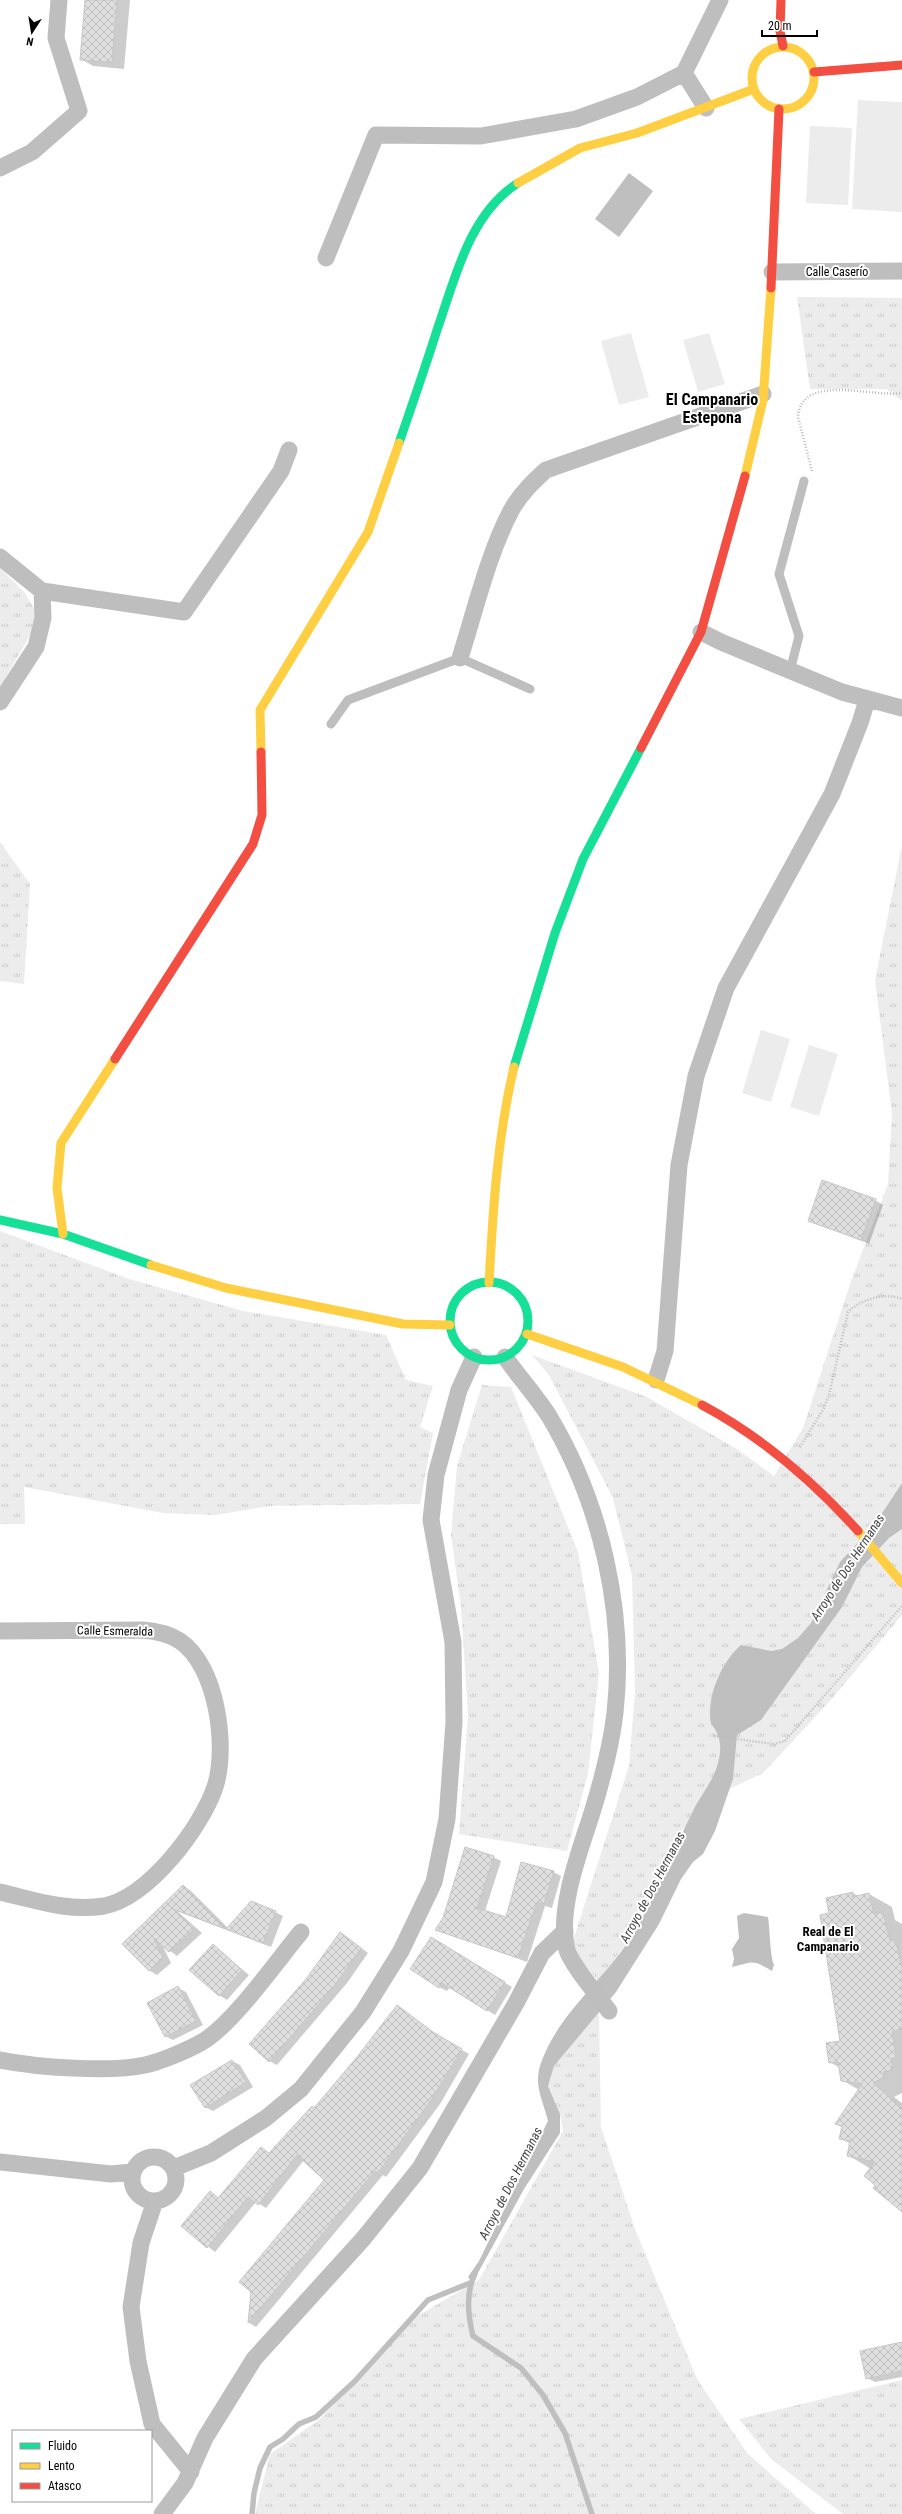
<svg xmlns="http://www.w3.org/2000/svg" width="902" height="2514" font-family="'Roboto Condensed',sans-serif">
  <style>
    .grass { fill: url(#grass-tufts) }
    .pitch { fill: #ececec }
    .water { fill: #bfbfbf }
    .shadow { fill: #0003 }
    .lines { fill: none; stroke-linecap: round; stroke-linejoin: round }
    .stream { stroke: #bfbfbf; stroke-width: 5.5 }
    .building { fill: url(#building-cross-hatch); stroke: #c7c7c7 }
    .path { stroke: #b9b9b9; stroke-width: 2.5; stroke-dasharray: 1 2; stroke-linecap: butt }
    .lane { stroke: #bebebe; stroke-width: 9 }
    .street { stroke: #bebebe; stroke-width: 17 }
    .fast { stroke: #16e098; stroke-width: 9 }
    .slow { stroke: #ffcf43; stroke-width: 9 }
    .jam { stroke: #f24e42; stroke-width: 9 }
    .labels { text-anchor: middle; stroke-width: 4; stroke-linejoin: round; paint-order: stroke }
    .street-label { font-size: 12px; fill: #000; stroke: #fff }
    .water-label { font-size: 13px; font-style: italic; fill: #444; stroke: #fff }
    .neighbourhood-label { font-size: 13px; font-weight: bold; fill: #000; stroke: #fff }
    .district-label { font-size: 16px; font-weight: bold; fill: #000; stroke: #fff }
  </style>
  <defs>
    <pattern id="grass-tufts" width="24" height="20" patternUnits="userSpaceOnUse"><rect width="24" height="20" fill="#ececec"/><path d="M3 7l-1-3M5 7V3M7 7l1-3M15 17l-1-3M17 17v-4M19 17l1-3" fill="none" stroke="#c9c9c9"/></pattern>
    <pattern id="building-cross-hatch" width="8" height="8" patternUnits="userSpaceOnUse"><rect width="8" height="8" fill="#dfdfdf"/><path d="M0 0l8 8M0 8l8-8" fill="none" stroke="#bebebe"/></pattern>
  </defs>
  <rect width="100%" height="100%" fill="#fff"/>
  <path class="grass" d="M797 297 902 298V401L886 389H810Z
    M0 568 25 593 40 618 0 687Z
    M0 842 30 884 24 984 0 981Z
    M902 845V1615L830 1701 763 1773 727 1790 674 1837 678 1841 632 1936 598 1981 571 1947 629 1766 635 1692 632 1576 613 1498 549 1375 532 1355 647 1397 737 1449 774 1476 803 1428 850 1284 888 1184 892 1114 875 980Z
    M0 1231 129 1279 243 1311 386 1335 406 1380 433 1386 420 1427 433 1433 420 1504 270 1506 216 1515 163 1513 24 1487 25 1524H0Z
    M482 1385 511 1387 578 1552 599 1673 588 1774 567 1851 459 1834 468 1715 461 1607 451 1535 457 1466Z
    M599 2012 601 2127 635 2229 697 2379 747 2453 816 2514H255L270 2454 320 2419 414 2318 479 2280 563 2131 560 2114 548 2086 554 2066Z
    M902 2380V2514H843L771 2459 739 2419Z"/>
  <path class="pitch" d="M858 100 902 102V212L852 209Z
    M810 126 852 128 848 205 806 203Z
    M631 333 649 397 619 405 601 341Z
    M709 333 725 384 698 392 683 340Z
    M761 1030 790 1039 771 1102 742 1093Z
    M809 1045 838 1054 819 1116 790 1107Z"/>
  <path class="water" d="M629 173 653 191 619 237 595 219Z
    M902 1483V1529L889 1538 862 1567 842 1607 761 1720 737 1735 733 1779 715 1831 703 1854 693 1862 681 1879 659 1924 616 1992 554 2066 548 2086 560 2114V2133L524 2189 473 2282 468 2277 479 2261 548 2121C543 2100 533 2085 541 2063 558 2014 604 1980 632 1936 656 1897 672 1852 693 1811 700 1796 714 1780 718 1763 722 1749 721 1735 711 1724 706 1698 721 1662 741 1645L771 1651 782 1649 798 1638 811 1623 840 1562 875 1524Z
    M744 1913 768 1917C770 1930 770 1956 774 1965L772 1971C750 1958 753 1963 732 1967L734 1959 732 1949 739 1938 737 1916Z"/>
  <path class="shadow" d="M87 0H130L124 69 93 66 81 59Z
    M875 1200 883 1205 869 1244 809 1220Z
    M493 1857 501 1861 485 1911 506 1919 553 1872 561 1876 552 1908 545 1906 527 1962 437 1929Z
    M184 1886 191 1891 228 1928 275 1912 283 1916 271 1947 177 1911 202 1933 177 1956 162 1945 171 1963 157 1975 150 1971 123 1944Z
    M853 1893 858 1896 869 1894 892 1907 895 1920 902 1924V2093L894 2097 902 2103V2210L877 2185 871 2169 848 2155 851 2144 840 2138 843 2128 836 2124 859 2090 842 2080 840 2068 830 2062 842 2042 828 1898Z
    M348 1938 368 1953 347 1983 277 2065 269 2061Z
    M439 1943 512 1987 495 2015 450 1987 447 1991 439 1987Z
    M213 1945 249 1975 227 2000 219 1995Z
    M178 1988 186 1992 203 2025 173 2040 165 2036Z
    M440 2038 469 2054 440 2104 386 2177 383 2175 256 2327 249 2323 252 2291 325 2180 304 2160 266 2208 256 2202 215 2252 182 2226 210 2192 219 2198 261 2148 270 2154 315 2109Z
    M232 2061 240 2065 253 2087 213 2111 205 2107Z
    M902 2344V2377L875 2382 867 2378Z"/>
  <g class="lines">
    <path class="stream" d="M475 2274C465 2293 468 2316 473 2336L521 2368 543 2395 565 2433 592 2514
      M252 2514 254 2493 260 2468 270 2447 283 2439 299 2424 316 2417 355 2381 428 2300 470 2283"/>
  </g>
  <path class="building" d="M85 0H117L112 62 80 60Z
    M822 1180 876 1199 861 1240 808 1221Z
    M465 1847 494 1856 477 1908 506 1917 521 1862 554 1871 544 1904 537 1902 518 1958 435 1930 443 1918Z
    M183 1885 226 1929 173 1909 195 1928 169 1952 154 1939 163 1958 149 1971 122 1944Z
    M853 1892 852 1897 869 1893 874 1914 883 1912 890 1941 895 1939 902 1967V2029L892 2031 896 2057 891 2059 893 2070 883 2072 884 2077 873 2083 902 2108V2212L873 2188 875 2185 864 2176 875 2162 847 2156 850 2141 839 2139 842 2126 835 2124 862 2084 841 2081 838 2062 829 2063 826 2043 840 2041 820 1915 829 1913 826 1898Z
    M251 1901 276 1911 263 1943 226 1929Z
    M340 1932 361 1948 335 1985 269 2062 249 2044 306 1979Z
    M431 1937 505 1982 487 2011 442 1983 439 1988 410 1969Z
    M213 1944 242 1970 219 1996 189 1970Z
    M178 1986 196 2021 165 2037 147 2003Z
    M397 2005 433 2032 462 2049 432 2099 388 2159 378 2173 375 2171 248 2323 251 2292 239 2282 324 2180 297 2155 258 2205 248 2197 207 2248 181 2226 210 2191 218 2198 261 2147 269 2153 312 2106 314 2108 357 2057Z
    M232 2060 246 2082 205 2108 190 2085Z
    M902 2342V2371L866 2379 860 2351Z"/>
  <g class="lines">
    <path class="path" d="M812 471 798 417C801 372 874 398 902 393
      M800 1447 824 1408 829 1395 848 1312C861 1299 886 1292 902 1299
      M714 1736 774 1744 785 1741 902 1606"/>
    <path class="lane" d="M790 671 799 636 779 574 804 481
      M331 724 348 700 460 658 530 689"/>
    <path class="street" d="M684 73 706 108
      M0 168 32 152 79 111 56 38 59 0
      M326 258 376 135 481 136 576 119 637 97 684 73 720 0
      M772 272 902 271
      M0 557 42 591 43 618 36 647 0 702
      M42 591 184 612 281 471 289 450
      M701 632 721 642 842 692 902 708
      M460 658C475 611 489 551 512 509 521 493 533 482 546 470L763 394
      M505 1357C519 1377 536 1396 549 1416 601 1503 626 1612 615 1713 611 1747 601 1784 591 1816 579 1853 557 1911 567 1950 571 1964 599 1997 609 2011
      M656 1380 665 1351 679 1165 696 1076 726 988 832 794 860 723 867 700
      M0 1631 143 1630C156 1631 169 1634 180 1641 217 1666 228 1747 215 1787 201 1828 149 1897 104 1906 69 1912 34 1900 0 1892
      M0 2060C36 2067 110 2073 145 2065 160 2062 188 2050 202 2042 233 2024 276 1962 301 1932
      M132 2179a22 22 0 1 1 44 0a22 22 0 1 1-44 0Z
      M0 2162 111 2174 132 2172
      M174 2168 211 2153 266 2118 301 2089 363 2012 401 1951 434 1882 447 1819 454 1722 453 1642 431 1520 436 1475 459 1390 474 1357
      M155 2201 141 2243 131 2307 138 2361 152 2424 191 2472
      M162 2514 185 2483 205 2438 254 2359 363 2239 420 2168 516 2003 542 1953 565 1931"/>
    <path class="fast" d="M399 443C412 405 425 368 437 330 455 279 469 214 518 183
      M514 1067 555 933 583 859 641 748
      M0 1220 63 1234 151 1265
      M450 1321a39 39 0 1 1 78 0a39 39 0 1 1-78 0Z"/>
    <path class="slow" d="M752 78a31 31 0 1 1 62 0a31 31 0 1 1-62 0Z
      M518 183 580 148 637 133 754 89
      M745 476 763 400 771 288
      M261 752 260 710 368 532 399 443
      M63 1234 57 1188 61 1143 115 1059
      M151 1265 226 1288 403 1324 450 1325
      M489 1283C493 1210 497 1139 514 1067
      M527 1334 623 1367 702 1405
      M858 1531 902 1583"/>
    <path class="jam" d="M781 0 780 31 783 46
      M814 72 902 65
      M771 288 779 109
      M641 748 701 632 745 476
      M115 1059 253 844 262 815 261 752
      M702 1405C762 1437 813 1481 858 1531"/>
  </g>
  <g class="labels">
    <g class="street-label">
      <text x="837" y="276">Calle Caserío</text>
      <text transform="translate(115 1631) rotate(1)" y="4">Calle Esmeralda</text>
    </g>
    <g class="water-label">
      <text transform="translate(847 1567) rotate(-57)" y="5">Arroyo de Dos Hermanas</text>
      <text transform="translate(652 1887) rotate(-62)" y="5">Arroyo de Dos Hermanas</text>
      <text transform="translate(510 2183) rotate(-63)" y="5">Arroyo de Dos Hermanas</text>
    </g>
    <g class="neighbourhood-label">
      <text x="828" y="1936">Real de El<tspan x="828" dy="15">Campanario</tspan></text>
    </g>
    <g class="district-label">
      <text x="712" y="405">El Campanario<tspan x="712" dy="18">Estepona</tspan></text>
    </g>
  </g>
  <rect x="12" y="2430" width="140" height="72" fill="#ffffff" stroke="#999999"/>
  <rect x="20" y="2443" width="20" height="6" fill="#16e098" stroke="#999999"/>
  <text x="48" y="2450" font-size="12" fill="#000000">Fluido</text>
  <rect x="20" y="2463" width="20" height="6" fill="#ffcf43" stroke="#999999"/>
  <text x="48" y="2470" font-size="12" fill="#000000">Lento</text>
  <rect x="20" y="2483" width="20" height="6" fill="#f24e42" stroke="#999999"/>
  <text x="48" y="2490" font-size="12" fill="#000000">Atasco</text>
  <g transform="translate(32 32) rotate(192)" stroke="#ffffff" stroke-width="3" paint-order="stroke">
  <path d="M0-3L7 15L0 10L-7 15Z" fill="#000000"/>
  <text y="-6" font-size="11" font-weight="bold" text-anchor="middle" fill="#000000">N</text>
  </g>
  <path d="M762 30v6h55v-6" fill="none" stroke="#000000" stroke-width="2"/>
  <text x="768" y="30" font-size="12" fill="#000000" stroke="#ffffff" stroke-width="3" paint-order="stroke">20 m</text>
</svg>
